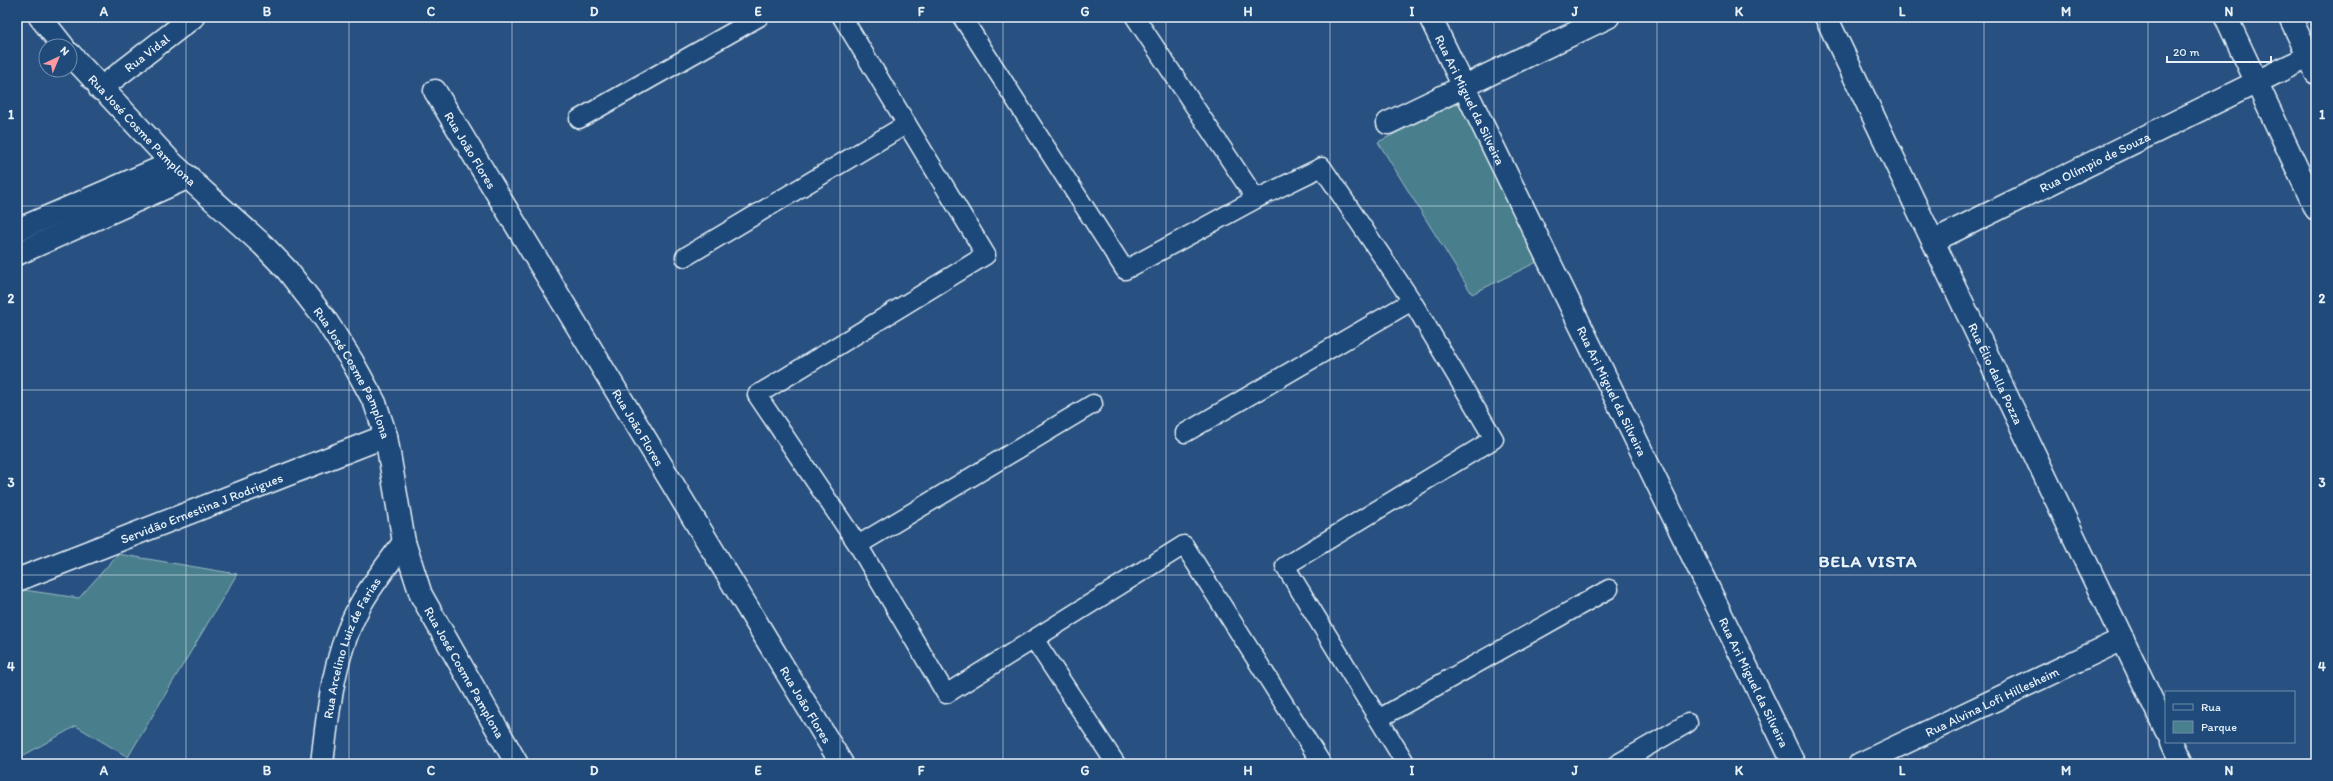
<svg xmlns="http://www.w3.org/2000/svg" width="2333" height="781" font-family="Itim,sans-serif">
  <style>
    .green { fill: #4a7f8d; stroke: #99b8c2 }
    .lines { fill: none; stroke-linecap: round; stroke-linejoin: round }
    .service-casing { stroke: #e8f1f8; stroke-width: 21 }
    .minor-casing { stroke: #e8f1f8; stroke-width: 25 }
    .tertiary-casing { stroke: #e8f1f8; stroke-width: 25 }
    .secondary-casing { stroke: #e8f1f8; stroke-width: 25 }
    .service { stroke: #1f4a7a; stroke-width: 18 }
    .minor { stroke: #1f4a7a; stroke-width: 22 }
    .tertiary { stroke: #1f4a7a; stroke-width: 22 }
    .secondary { stroke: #1f4a7a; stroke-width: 22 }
    .grid { fill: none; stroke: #e8f1f8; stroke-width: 1; stroke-opacity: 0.55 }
    .labels { text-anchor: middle; stroke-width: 3; stroke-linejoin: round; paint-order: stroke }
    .street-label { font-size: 13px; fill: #e8f1f8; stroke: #1f4a7a }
    .district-label { font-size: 17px; font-weight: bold; letter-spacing: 1px; fill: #e8f1f8; stroke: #1f4a7a }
    .neatline { fill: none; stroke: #e8f1f8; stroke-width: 1.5 }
    .grid-label { font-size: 13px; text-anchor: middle; font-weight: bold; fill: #e8f1f8 }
  </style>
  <rect width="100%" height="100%" fill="#285181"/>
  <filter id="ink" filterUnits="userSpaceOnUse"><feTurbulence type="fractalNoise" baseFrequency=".025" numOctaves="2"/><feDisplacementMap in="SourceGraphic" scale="8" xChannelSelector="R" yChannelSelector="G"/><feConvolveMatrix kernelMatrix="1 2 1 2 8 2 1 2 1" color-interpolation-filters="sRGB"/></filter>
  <g filter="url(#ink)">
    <path class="green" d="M1459 102 1537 262 1472 294 1378 142Z
      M118 554 237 574 128 757 76 726 17 759V589L79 598Z"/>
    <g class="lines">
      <g class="service-casing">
        <path id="service" d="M842 17 986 255 757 395 858 545 946 694 1184 545 1322 764
          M962 17 1125 270 1256 199 1322 167 1412 301 1494 439 1285 566 1406 764
          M1135 17 1256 199
          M579 119 759 17
          M685 257 907 124
          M1185 433 1412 301
          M858 545 1093 404
          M1034 639 1116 764
          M1380 718 1609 589
          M1617 764 1688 723"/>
      </g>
      <g class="minor-casing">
        <g id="minor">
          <path id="s1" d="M1430 17 1794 764"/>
          <path id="s2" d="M1826 17 2166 730"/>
          <path d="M2226 17 2316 209"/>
          <path d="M2290 17 2316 73"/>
          <path id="s3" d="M100 89 193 17"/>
          <path id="s4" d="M435 91 842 764"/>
          <path d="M1388 123 1608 17"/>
          <path d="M17 230 172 163"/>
          <path id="s5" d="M1933 241 2316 53"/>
          <path d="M17 254 189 177"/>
          <path id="s6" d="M17 580 386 436"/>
          <path d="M2172 742 2182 764"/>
          <path id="s7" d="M1860 764 2123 639"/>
        </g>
      </g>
      <g class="tertiary-casing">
        <g id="tertiary">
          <path id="s8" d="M322 764C328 710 334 650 362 602 374 581 390 562 404 542"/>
        </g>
      </g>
      <g class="secondary-casing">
        <g id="secondary">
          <path d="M40 17 63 46"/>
          <path id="s9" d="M70 54 172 163 263 245 287 270 325 319 352 361 375 403 386 436 404 542 421 595 517 764"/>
        </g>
      </g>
      <use href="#service" class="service"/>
      <use href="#minor" class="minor"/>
      <use href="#tertiary" class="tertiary"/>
      <use href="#secondary" class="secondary"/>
    </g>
  </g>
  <path class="grid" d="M186 17V764M349 17V764M512 17V764M676 17V764M840 17V764M1003 17V764M1166 17V764M1330 17V764M1494 17V764M1657 17V764M1820 17V764M1984 17V764M2148 17V764M17 206H2316M17 390H2316M17 575H2316"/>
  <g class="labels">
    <g class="street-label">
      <text dy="5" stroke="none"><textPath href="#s3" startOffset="59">Rua Vidal</textPath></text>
      <text dy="5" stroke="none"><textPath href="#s1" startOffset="92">Rua Ari Miguel da Silveira</textPath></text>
      <text dy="5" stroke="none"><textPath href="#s9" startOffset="105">Rua José Cosme Pamplona</textPath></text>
      <text dy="5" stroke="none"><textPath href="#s4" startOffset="69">Rua João Flores</textPath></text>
      <text dy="5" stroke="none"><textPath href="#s5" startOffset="180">Rua Olímpio de Souza</textPath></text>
      <text dy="5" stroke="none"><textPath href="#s9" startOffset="429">Rua José Cosme Pamplona</textPath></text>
      <text dy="5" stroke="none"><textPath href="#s2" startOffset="395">Rua Élio dalla Pozza</textPath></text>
      <text dy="5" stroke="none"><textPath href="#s1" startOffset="416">Rua Ari Miguel da Silveira</textPath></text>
      <text dy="5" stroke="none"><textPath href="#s4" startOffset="393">Rua João Flores</textPath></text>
      <text dy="5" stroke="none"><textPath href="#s6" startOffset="198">Servidão Ernestina J Rodrigues</textPath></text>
      <text dy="5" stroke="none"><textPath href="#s8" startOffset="121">Rua Arcelino Luiz de Farias</textPath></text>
      <text dy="5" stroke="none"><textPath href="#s9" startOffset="753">Rua José Cosme Pamplona</textPath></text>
      <text dy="5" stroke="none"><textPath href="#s1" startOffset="740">Rua Ari Miguel da Silveira</textPath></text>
      <text dy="5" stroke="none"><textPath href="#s7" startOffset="146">Rua Alvina Lofi Hillesheim</textPath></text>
      <text dy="5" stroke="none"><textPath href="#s4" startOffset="717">Rua João Flores</textPath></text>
    </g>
    <g class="district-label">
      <text x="1868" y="567">BELA VISTA</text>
    </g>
  </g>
  <rect width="2333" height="781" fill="none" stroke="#1f4a7a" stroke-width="44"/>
  <rect x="2165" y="691" width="130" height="52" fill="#1f4a7a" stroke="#6f8dac"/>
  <rect x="2173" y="704" width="20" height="6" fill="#1f4a7a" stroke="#6f8dac"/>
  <text x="2201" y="711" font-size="12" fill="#e8f1f8">Rua</text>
  <rect x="2173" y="721" width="20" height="12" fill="#4a7f8d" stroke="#6f8dac"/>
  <text x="2201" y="731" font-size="12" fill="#e8f1f8">Parque</text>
  <g transform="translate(58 58) rotate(44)"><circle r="19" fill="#1f4a7a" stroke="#6f8dac"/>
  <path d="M0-3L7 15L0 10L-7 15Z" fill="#ff9aa2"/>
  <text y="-6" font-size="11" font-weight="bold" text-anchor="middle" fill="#e8f1f8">N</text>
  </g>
  <path d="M2167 56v6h104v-6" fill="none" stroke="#e8f1f8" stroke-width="2"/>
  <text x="2173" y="56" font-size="12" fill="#e8f1f8" stroke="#1f4a7a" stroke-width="3" paint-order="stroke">20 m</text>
  <rect x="22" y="22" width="2289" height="737" class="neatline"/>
  <g class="grid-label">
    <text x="104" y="16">A</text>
    <text x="267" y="16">B</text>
    <text x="431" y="16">C</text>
    <text x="594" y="16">D</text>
    <text x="758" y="16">E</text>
    <text x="921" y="16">F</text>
    <text x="1085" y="16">G</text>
    <text x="1248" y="16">H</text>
    <text x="1412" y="16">I</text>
    <text x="1575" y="16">J</text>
    <text x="1739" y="16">K</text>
    <text x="1902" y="16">L</text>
    <text x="2066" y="16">M</text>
    <text x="2229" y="16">N</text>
    <text x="11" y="119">1</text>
    <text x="2322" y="119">1</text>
    <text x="11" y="303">2</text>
    <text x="2322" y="303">2</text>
    <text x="11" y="487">3</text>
    <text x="2322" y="487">3</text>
    <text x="11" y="671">4</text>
    <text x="2322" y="671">4</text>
    <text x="104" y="775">A</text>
    <text x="267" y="775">B</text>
    <text x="431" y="775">C</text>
    <text x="594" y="775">D</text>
    <text x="758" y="775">E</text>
    <text x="921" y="775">F</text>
    <text x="1085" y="775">G</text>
    <text x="1248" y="775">H</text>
    <text x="1412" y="775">I</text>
    <text x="1575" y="775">J</text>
    <text x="1739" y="775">K</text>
    <text x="1902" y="775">L</text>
    <text x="2066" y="775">M</text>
    <text x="2229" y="775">N</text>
  </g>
</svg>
